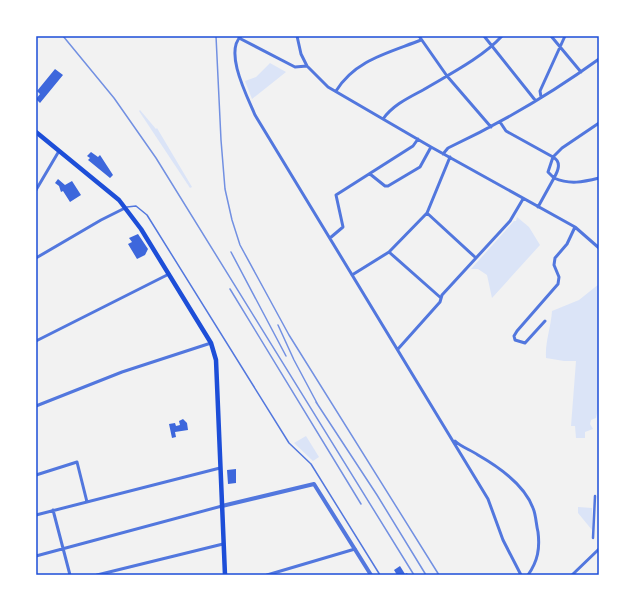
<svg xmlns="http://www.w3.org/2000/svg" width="635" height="611" font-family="Roboto,sans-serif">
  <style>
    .green { fill: #dbe4f7 }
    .building { fill: #3d67dc }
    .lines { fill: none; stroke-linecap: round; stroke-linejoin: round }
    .service { stroke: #5277de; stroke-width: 1.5 }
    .pedestrian { stroke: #5277de; stroke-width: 2.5 }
    .minor { stroke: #5277de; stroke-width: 3 }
    .tertiary { stroke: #5277de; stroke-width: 4 }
    .secondary { stroke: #1d4ed8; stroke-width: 4.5 }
    .rail { stroke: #7290e2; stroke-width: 1.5 }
    .neatline { fill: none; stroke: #1d4ed8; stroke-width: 1.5 }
  </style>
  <rect width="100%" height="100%" fill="#f2f2f2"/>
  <path class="green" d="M270 63 286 72 252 99 245 81 256 77Z
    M140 110 156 129 157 128 192 187 190 188 139 111Z
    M517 217 529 227 540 245 492 298 487 275 478 269H471L514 221H516Z
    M599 284V405L596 418 591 420 590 424 593 429 585 432V438H576L575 426H571L576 361H564L546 358C545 342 551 327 552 311L579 300Z
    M306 436 319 457 313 461 294 443Z
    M578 507 592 508V530L578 513Z"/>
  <path class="building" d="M55 69 63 75 40 103 36 99 40 94 37 91Z
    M91 152 98 157 100 155 113 175 110 178 88 160 90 158 87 156Z
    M58 179 65 185 72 181 81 195 70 202 63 191 61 192 59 186 55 183Z
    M138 234 148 249 145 255 137 259 128 244 132 242 129 238Z
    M183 419 187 423 188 430 175 432 176 437 172 438 169 424 175 423 176 426 180 425 179 421Z
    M236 469V483L228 484 227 470Z
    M400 566 405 574 407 573 408 575H397L394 570Z"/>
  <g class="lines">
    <path class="service" d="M127 207 136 206 147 215 289 443 311 464 380 575"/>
    <path class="pedestrian" d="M593 538 595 496"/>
    <path class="minor" d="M241 36C224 52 247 96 255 115L488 499 503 540 521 575
      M297 36 301 54 307 66 328 87 431 147 575 227 599 248
      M419 36 447 76 491 127
      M484 36 535 100
      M551 36 581 72
      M239 38 295 67 307 66
      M336 91C355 60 388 53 421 40
      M541 97 540 91 565 36
      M383 119C393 105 408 98 423 90 448 75 482 58 502 36
      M500 122 506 131 553 157 562 148 599 123
      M443 154 448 148C501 123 552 93 599 59
      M553 157C562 162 558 171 554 178L548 172Z
      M370 174 385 186H388L420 167 431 147
      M36 190 59 151
      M538 207 554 178C570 185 583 182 599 178
      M427 213 476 258
      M330 238 343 227 336 195 413 146 418 139
      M389 252 441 298
      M36 258 101 220 125 208
      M352 275 389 252 427 213 450 157
      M545 321 525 343 515 340 514 336 517 331 558 284 559 277 554 265 555 258 567 244 575 227
      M36 341 169 274
      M398 349 440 302 442 295 510 221 523 199
      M36 406 122 372 211 343
      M455 441C461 447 471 450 478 455 499 467 524 484 533 508 536 515 536 524 538 532 540 548 538 561 528 575
      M36 475 77 462 87 502
      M53 510 70 575
      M36 515 220 468
      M36 556 222 506
      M97 575 223 544
      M267 575 355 549
      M572 575 599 549"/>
    <path class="tertiary" d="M222 506 314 484 371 575"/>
    <path class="secondary" d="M36 132 119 200 141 229 211 343 216 360 225 575"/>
    <path class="rail" d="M63 36 114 98 156 158 414 575
      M216 36 221 140 225 189 232 220 240 245 289 335 439 575
      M231 252 286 356
      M230 289 361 504
      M278 325 294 360 318 405
      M316 402 377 495 426 575"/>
  </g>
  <rect width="635" height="611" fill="none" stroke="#ffffff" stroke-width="74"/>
  <rect x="37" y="37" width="561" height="537" class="neatline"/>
</svg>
